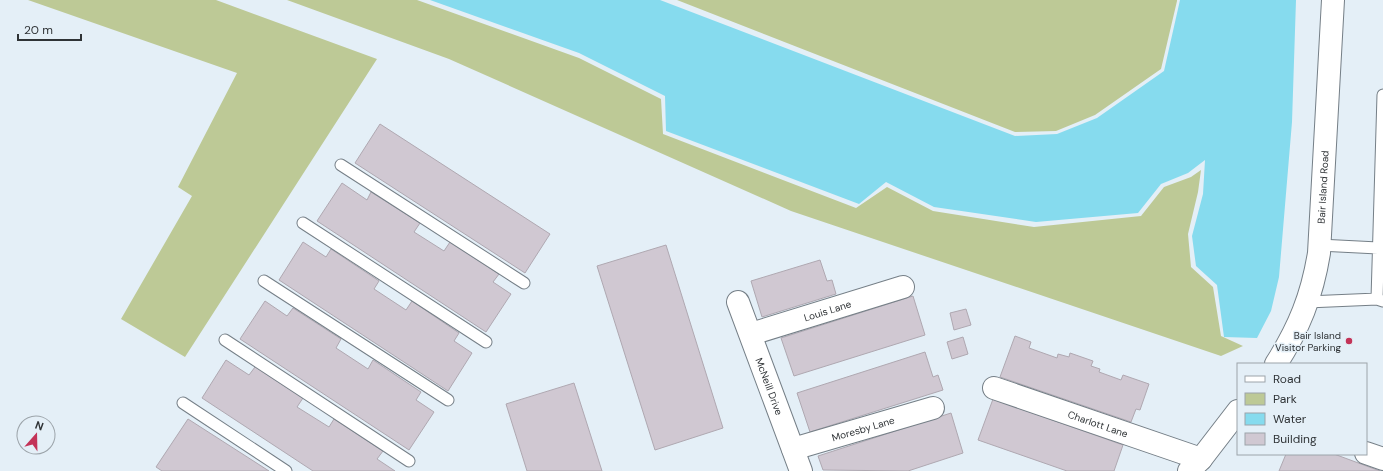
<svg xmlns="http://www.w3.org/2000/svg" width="1383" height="471" font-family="'DM Sans',sans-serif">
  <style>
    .green { fill: #bdc996 }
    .water { fill: #86dbee }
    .building { fill: #d0c8d2; stroke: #afa8b1 }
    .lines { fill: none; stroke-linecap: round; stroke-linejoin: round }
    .lane-casing { stroke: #757f87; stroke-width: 13 }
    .street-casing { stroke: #757f87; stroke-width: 24 }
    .lane { stroke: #fff; stroke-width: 11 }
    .street { stroke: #fff; stroke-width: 22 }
    .poi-dot { fill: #c33358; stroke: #e4eff7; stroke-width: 1.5 }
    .labels { text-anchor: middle; stroke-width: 3; stroke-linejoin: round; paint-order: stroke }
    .street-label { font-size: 10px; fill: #2f3336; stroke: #e4eff7 }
    .poi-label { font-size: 10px; fill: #2f3336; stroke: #e4eff7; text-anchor: end }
  </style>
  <rect width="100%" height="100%" fill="#e4eff7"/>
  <path class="green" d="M28 0H216L377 59 185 357 121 319 192 196 178 187 237 73Z
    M287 0H417L579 58 661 99 663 134 856 208 887 187 933 211 1034 227 1141 216 1164 187 1191 177 1201 170 1198 192 1188 234 1191 267 1213 287 1221 336 1243 346 1221 356 791 211 449 59Z
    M677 0H1177V1L1161 69 1095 115 1056 131 1015 132Z"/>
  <path class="water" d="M430 0H660L1015 136 1057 134 1097 118 1164 71 1180 0H1296L1292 122 1279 277 1271 311 1257 338 1224 337 1217 285 1196 266 1192 236 1203 194 1205 160 1188 173 1161 184 1138 213 1036 222 934 207 886 182 859 204 666 131 665 96 579 53Z"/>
  <path class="building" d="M380 124 550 234 525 273 355 163Z
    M342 183 367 200 371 192 420 223 414 232 444 251 450 242 499 274 493 282 511 294 486 332 317 221Z
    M303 242 326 257 331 249 379 281 374 289 406 310 412 301 459 333 454 341 472 353 448 391 279 280Z
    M666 245 723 428 655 450 597 266Z
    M820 260 827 281 832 280 836 294 762 317 751 281Z
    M913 296 925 335 794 376 781 338Z
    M265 301 287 316 293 308 341 339 336 348 368 369 373 360 421 392 416 400 434 412 409 450 240 339Z
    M966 309 971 325 954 330 950 313Z
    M1015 336 1031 342 1029 348 1057 358 1058 354 1069 357 1070 353 1093 361 1091 366 1100 369 1099 372 1121 380 1123 375 1149 384 1140 410 1136 409 1131 422 1000 377Z
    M963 337 968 354 952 359 947 342Z
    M925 352 933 377 938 375 943 390 810 432 797 393Z
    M226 360 249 375 255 367 303 398 297 407 329 427 334 419 383 451 377 459 395 471H313L202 398Z
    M574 383 602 471H527L506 404Z
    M993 399 1123 445 1114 471H1067L978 440Z
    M951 413 963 453 908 471 823 470 818 456Z
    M188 419 269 471H162L156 467Z
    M1286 454H1334L1380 471H1279Z"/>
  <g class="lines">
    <g class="lane-casing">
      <path id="lane" d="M341 165 524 283
        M303 223 486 342
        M1319 245 1378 248
        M264 281 448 400
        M1377 299 1383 95
        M1307 302 1377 299 1383 301
        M225 340 409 461
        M183 403 286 471"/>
    </g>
    <g class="street-casing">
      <g id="street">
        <path id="s1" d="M738 302 801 471"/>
        <path id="s2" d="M751 334 903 287"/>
        <path id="s3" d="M1276 364C1299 328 1312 296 1319 253L1333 0"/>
        <path id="s4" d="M994 388 1201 459"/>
        <path id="s5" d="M793 449 933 408"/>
        <path d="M1366 453 1383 459"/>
        <path d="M1189 471 1201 459 1238 411"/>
      </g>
    </g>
    <use href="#lane" class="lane"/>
    <use href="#street" class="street"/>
  </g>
  <circle class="poi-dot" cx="1349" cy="341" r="4"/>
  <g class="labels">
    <g class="street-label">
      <text dy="4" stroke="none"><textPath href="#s3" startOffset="186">Bair Island Road</textPath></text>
      <text dy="4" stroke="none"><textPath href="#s2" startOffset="80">Louis Lane</textPath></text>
      <text dy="4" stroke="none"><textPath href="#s1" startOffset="90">McNeill Drive</textPath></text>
      <text dy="4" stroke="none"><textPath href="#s4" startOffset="110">Charlott Lane</textPath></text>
      <text dy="4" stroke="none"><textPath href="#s5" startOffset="73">Moresby Lane</textPath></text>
    </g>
    <g class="poi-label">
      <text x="1341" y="339">Bair Island<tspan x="1341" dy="12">Visitor Parking</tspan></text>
    </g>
  </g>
  <rect x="1237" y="363" width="130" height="92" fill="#e4eff7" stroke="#9ca4aa"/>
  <rect x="1245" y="376" width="20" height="6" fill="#ffffff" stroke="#9ca4aa"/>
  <text x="1273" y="383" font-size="12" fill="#2f3336">Road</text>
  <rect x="1245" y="393" width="20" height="12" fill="#bdc996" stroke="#9ca4aa"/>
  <text x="1273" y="403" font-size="12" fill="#2f3336">Park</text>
  <rect x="1245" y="413" width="20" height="12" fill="#86dbee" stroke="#9ca4aa"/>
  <text x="1273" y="423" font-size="12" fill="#2f3336">Water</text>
  <rect x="1245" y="433" width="20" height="12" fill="#d0c8d2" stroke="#9ca4aa"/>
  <text x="1273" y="443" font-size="12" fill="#2f3336">Building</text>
  <g transform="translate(36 435) rotate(20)"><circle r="19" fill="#e4eff7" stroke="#9ca4aa"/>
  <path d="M0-3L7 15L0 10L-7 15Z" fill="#c33358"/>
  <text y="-6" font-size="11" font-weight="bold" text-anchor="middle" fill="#2f3336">N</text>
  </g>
  <path d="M18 34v6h63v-6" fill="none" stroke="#2f3336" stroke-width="2"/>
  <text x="24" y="34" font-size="12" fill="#2f3336" stroke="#e4eff7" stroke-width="3" paint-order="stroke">20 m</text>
</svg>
